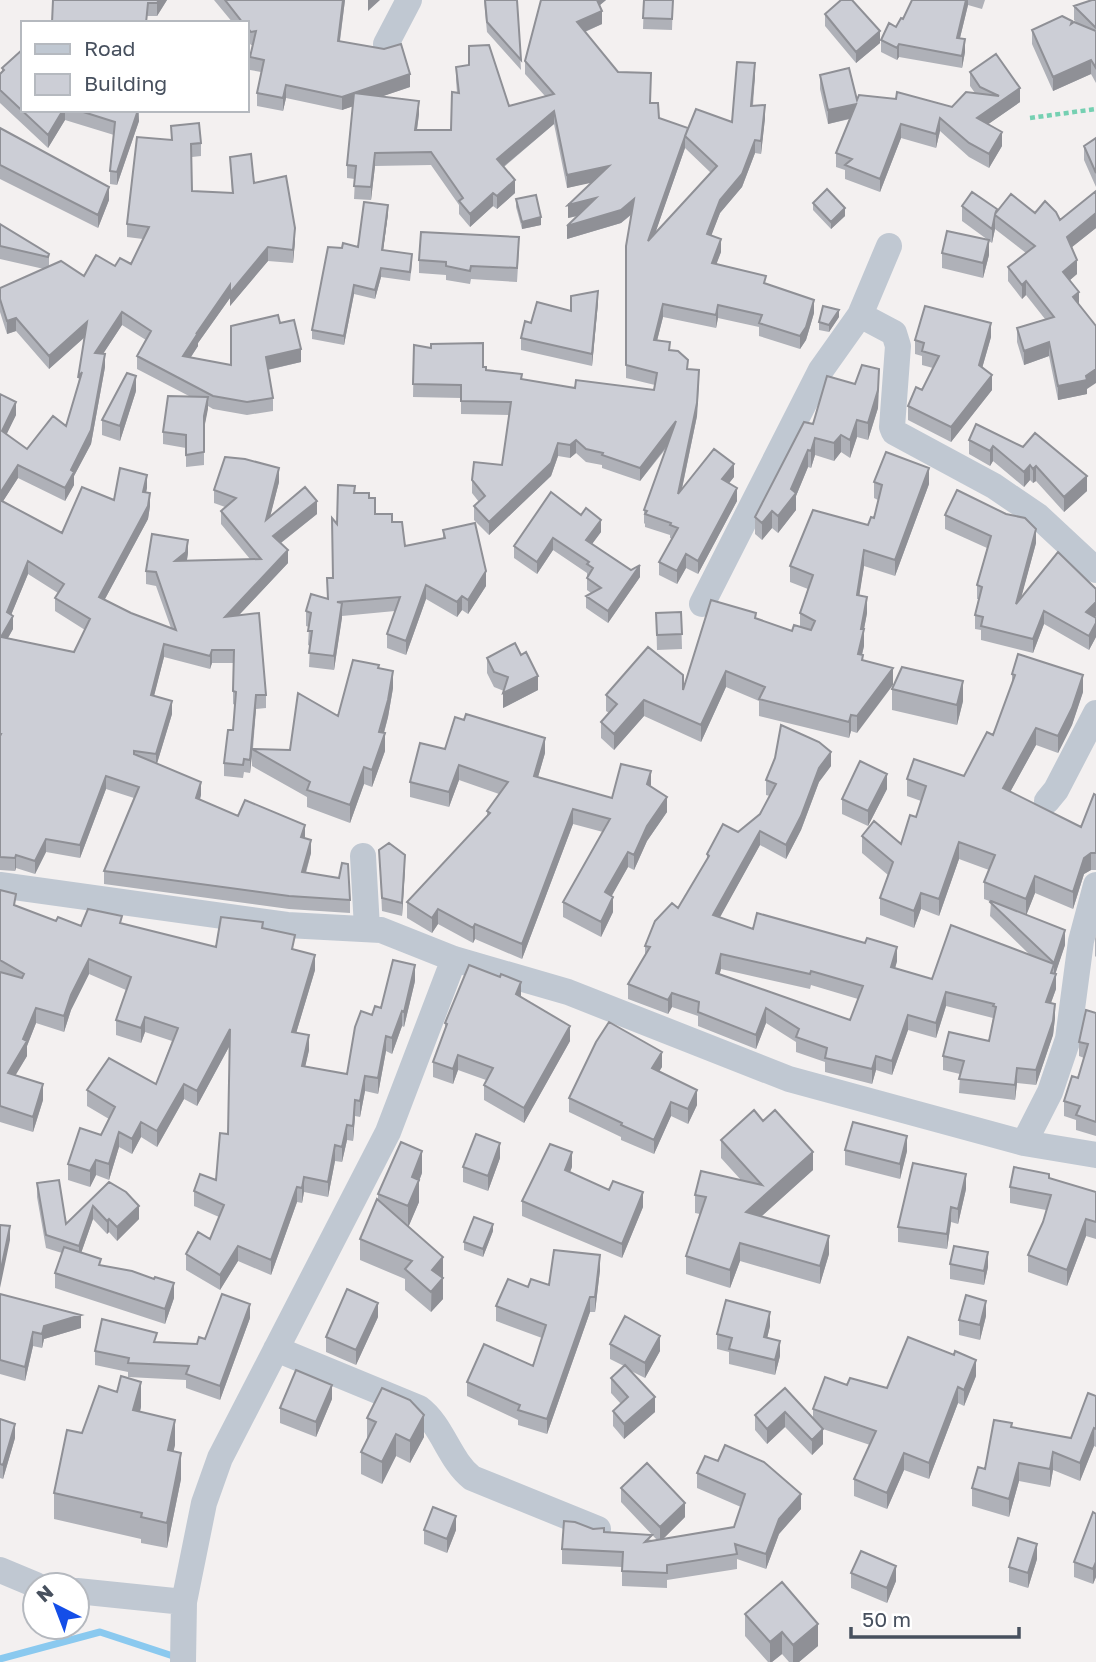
<svg xmlns="http://www.w3.org/2000/svg" width="1096" height="1662" font-family="'Golos Text',sans-serif">
  <style>
    .lines { fill: none; stroke-linecap: round; stroke-linejoin: round }
    .stream { stroke: #8ac9ef; stroke-width: 7 }
    .path { stroke: #75d0b2; stroke-width: 4.5; stroke-dasharray: 5 3.5; stroke-linecap: butt }
    .minor { stroke: #c0c8d2; stroke-width: 26 }
    .wall { fill: #afb1b8; fill-rule: evenodd }
    .shaded-wall { fill: #8f9096 }
    .building { fill: #ccced6; stroke: #8f9096; stroke-width: 2; fill-rule: evenodd }
  </style>
  <rect width="100%" height="100%" fill="#f3f0f0"/>
  <g class="lines">
    <path class="stream" d="M0 1659 100 1632 179 1658"/>
    <path class="path" d="M1030 118 1096 109"/>
    <path class="minor" d="M386 44 409 0
      M860 315 894 333 898 346 892 427 894 432 994 486 1038 516 1096 570
      M702 604 821 370 860 315 889 246
      M1047 801 1056 790 1096 713
      M363 856 367 928
      M0 885 287 925 381 930 454 959 568 992 789 1079 1024 1143 1096 1155
      M1024 1143 1050 1092 1068 1039 1081 941 1096 885
      M276 1349 419 1408C443 1426 449 1460 472 1478L598 1529
      M0 1570 36 1585
      M77 1591 184 1602
      M183 1662 184 1602 204 1503 220 1458 388 1132 454 959"/>
  </g>
  <path class="wall" d="M53 0H167L157 16H148Z
    M214 0H345L340 41 410 87 383 96 419 114 417 130H451L457 93 456 80V67L509 106 545 96 525 74V61L541 0H606L599 6 602 24 585 32 618 72 650 103 659 118 688 128 732 122 755 76 753 106 765 118 761 154 755 153 742 187 720 213 711 235 721 252 716 264 766 284 814 313 806 340 800 349 759 336V327L718 318 716 328 663 317 657 340 670 350 699 383 697 416 682 489 734 477 729 483 737 501 698 574 686 568 677 584 659 575V562L672 539 670 538V535L645 527V524L644 523V510L668 446 640 481 602 468V465L586 462 576 453 570 458 558 456 551 476 489 535 474 520V506L479 502 472 493V480L502 465 509 415 461 414V398L413 397 414 345 483 367 486 370 522 380 575 388 654 390 655 385 626 378V246L631 215 621 223 567 239 578 216 568 218 591 182 567 188 554 124 504 167 515 193 497 209 493 206 470 227 459 214V205L431 165 375 166 371 200 354 199 355 179 347 178V165L353 106 342 110 286 98 283 111 257 106V93L261 72 250 70V57L253 45H251L247 40V23H233ZM685 148 711 173 655 233Z
    M484 0H517L521 70 487 32Z
    M644 0H673L672 30 643 29Z
    M912 0H985L982 9 968 5 960 38 965 52 962 68 899 57 897 60 881 52V40L896 27 903 19Z
    M1096 0V83L1091 74 1053 91 1032 44V30L1077 23 1074 20V6Z
    M825 14 880 43 856 63 825 26Z
    M23 49V110H139V121L117 185 110 184V171L114 135 65 120 48 148 0 103V74L2 71V68Z
    M970 72 1020 102 988 124 1002 146 989 168 969 157 940 131 936 148 901 138 880 192 845 179V170L836 167V153L850 119 828 124 820 89V75L857 100 952 107 975 93 970 86Z
    M171 126 201 143V156L192 157V191L232 193 230 157 254 183 295 241 293 263 268 261 230 306V298L198 343V346L191 357 231 365 280 323 301 362 268 370 273 398V411L247 415 213 409 208 406 204 428V465L186 467V448L163 444V432L189 396 137 369V356L146 340 122 325 103 354 105 367 91 444 74 476V485L65 501 18 478 3 501 62 533 114 500 147 488 146 492 150 506 148 519 105 599 131 613 171 628 156 586 146 584V571L188 553 187 560 250 559 221 524V511L225 507 214 503V490L279 482 270 516 317 514 281 543 288 563 239 615 266 695V708L256 709 253 749 290 750 338 716 379 668 393 688 388 717 384 733 385 751 372 787 364 784 350 823 307 807V797L252 766V756L250 773 244 772 243 778 224 776V763L233 730 235 705 233 704V663H212L210 669 164 657 154 695 172 714 157 763 201 795 200 800 238 816 305 838 311 853 306 873 350 900V913L289 909 104 884V871L134 798 106 789 80 858 46 852 35 874 16 868 15 871 0 870V394L16 415 6 434 27 449 66 426 78 386 85 337 49 369 16 331 7 334 0 312V288L44 269 0 259V224L49 254V267L84 276 115 266 131 264 143 239 127 237V224L171 140ZM28 574 58 593 55 598V611L85 630 74 652 8 638 13 629 11 615Z
    M0 128 109 200 98 228 0 179Z
    M1096 138V187L1084 160V146Z
    M1096 191V228L1072 247 1077 274 1070 280 1079 304 1087 394 1058 400 1049 356 1024 365 1017 342V328L1045 319 1026 295 1022 299 1008 281V267L1026 253 995 229 992 243 989 241V255L983 278 942 268V253L988 240 962 221V206L997 213H1035L1060 220Z
    M516 199 541 225 522 229 516 207Z
    M813 203 845 216 831 229 813 210Z
    M388 214 383 250 412 263 410 281 381 277 375 299 354 294 344 345 312 339V330L342 248 358 247Z
    M519 250 517 282 471 279 470 284 446 280V275L419 273V260Z
    M598 303 592 366 521 350V338L531 323Z
    M839 317 829 332 819 330V322Z
    M991 337 982 368 992 390 951 442 908 420V406L922 390 933 368 922 365V356L915 354V340Z
    M855 384 879 387 878 408 868 440 857 437 850 458 841 452 834 461 815 455 811 468 808 467 796 496V510L778 533 772 528 762 540 755 534V517L813 424Z
    M136 391 120 441 102 435V420Z
    M976 424 1087 491 1064 512 1036 481 1033 483 1030 480 1024 487 993 461 990 466 969 454V440Z
    M874 482 929 484 895 576 864 566 859 595 867 613 864 629V646L862 655 857 733 851 731 849 738 759 716V701L726 687 701 742 644 716 614 750 601 738V722L609 713 606 711V695L683 690 756 618 792 631 800 627V613L808 589 790 582V566L868 525 874 518 878 500 874 498Z
    M551 492 601 532 592 544 640 577 608 623 586 608V596L591 593 587 590V573L553 550 537 574 514 558V546Z
    M354 493 375 514 392 522 405 546 443 538V530L486 586 468 614 462 610 457 617 426 599 406 655 387 648V634L395 611 342 616 334 670 309 667 310 646 308 645 309 627 306 626V611L327 599V578H333L337 524Z
    M945 515 1036 543 1021 597 1096 589V616L1095 617 1096 618V637L1089 650 1044 624 1033 653 981 640V630L975 629V615L979 599H977V585L987 548 945 529Z
    M681 612 682 649 657 650 656 613Z
    M487 658 538 690 503 708 504 691 494 687 487 673Z
    M1012 674 1083 692 1072 725 1058 753 1036 745 1010 792 1081 827 1096 795V870H1091L1084 874 1073 909 1035 893 1026 915 1065 945 1055 974 1056 989 1051 1003 1055 1018 1053 1035 1036 1085 1017 1083 1015 1100 959 1093 960 1074 943 1070V1056L989 1041 993 1018 946 1006 936 1038 908 1030 892 1075 876 1070 872 1084 825 1072V1062L796 1052V1042L766 1023 756 1049 698 1026V1016L672 1007 668 1014 628 999V984L645 955V946L678 908 707 859V854L738 832 760 814 770 796 766 795V780L831 766 819 782 801 830 786 859 760 845 719 918 753 929 897 961 895 969 932 979 1031 956 990 916 991 901 1000 905 984 899V882L989 870 959 859 939 916 921 909 914 928 880 915V898L888 875 862 853V836L901 844 916 817 921 801 907 796V779L964 776 993 735 1012 685ZM721 969 810 989 811 985 858 999 850 1020 719 975Z
    M892 689 963 701 957 725 892 710Z
    M445 749 545 753 538 777 612 798 651 786 667 812 647 841 634 870 628 867 611 896 613 912 601 937 563 917V902L603 832 573 824 522 959 475 939 473 943 438 924 432 933 407 918V902L487 817V811L499 794 459 780 449 807 410 797V782Z
    M887 789 868 826 842 814V799Z
    M379 850 405 868 402 916 382 911Z
    M0 890 16 906 56 921 81 926 122 924 216 947 263 928 295 950 315 970 296 1033 309 1050 305 1066 347 1074 372 1015 415 981 404 1027 402 1026 392 1054 386 1051 378 1094 365 1091 360 1117 355 1116 353 1141 347 1140 342 1162 335 1161 328 1197 304 1192 302 1203 297 1202 271 1275 238 1261 220 1290 186 1270V1254L210 1239 219 1217 194 1206V1191L216 1180 228 1134 230 1045 197 1106 184 1099 157 1147 141 1137 132 1154 119 1147 109 1180 96 1175 90 1187 68 1180V1164L101 1135 109 1119 87 1106V1090L156 1084 172 1041 145 1032 141 1043 116 1035V1020L126 990 89 974 71 1010 64 1032 36 1023 27 1046V1056L15 1075 43 1100 33 1132 0 1122Z
    M1096 935V957L1095 956V939Z
    M521 997 570 1041 524 1123 484 1100V1085L486 1080 458 1070 453 1084 433 1077V1062L445 1030V1023Z
    M1096 1013V1136L1076 1130V1120L1064 1116V1101L1078 1078 1084 1058 1079 1056V1042Z
    M662 1067 659 1071 697 1105 688 1124 671 1116 654 1154 621 1140V1137L569 1112V1098Z
    M763 1121 813 1170 761 1217 829 1254 820 1284 740 1261 730 1288 686 1274V1256L700 1214 695 1213V1195L741 1180 721 1158V1140Z
    M845 1150 907 1151 900 1179 845 1165Z
    M500 1158 488 1191 463 1182V1167Z
    M572 1167 570 1172 643 1207 622 1258 522 1216V1201Z
    M422 1173 419 1181V1202L408 1227 443 1278V1299L431 1312 405 1290V1279L360 1260V1239L378 1201V1194Z
    M1049 1178 1096 1192V1239L1086 1236 1067 1286 1028 1272V1255L1043 1222 1046 1210 1010 1203V1187Z
    M109 1182 139 1219 117 1241 109 1232 107 1234 93 1219 81 1253 101 1266 174 1298 165 1324 55 1288V1273L62 1253 46 1248 37 1197V1183L66 1224Z
    M966 1189 958 1224 951 1222 947 1249 898 1242V1227Z
    M493 1231 483 1257 464 1250V1242Z
    M950 1264 988 1267 984 1285 950 1279Z
    M600 1270 595 1312H590L547 1434 518 1425V1420L467 1396V1382L533 1366 542 1338 496 1321V1306L528 1287 549 1285Z
    M0 1294 81 1328 44 1339 42 1348 33 1346 25 1381 0 1374Z
    M986 1316 980 1340 959 1335V1320Z
    M378 1317 356 1365 326 1352V1337Z
    M250 1318 220 1400 186 1388V1380L128 1377V1372L95 1365V1351L157 1342 197 1344Z
    M770 1326 767 1338 780 1356 775 1375 729 1364V1352L717 1349V1334Z
    M610 1344 660 1351 645 1378 629 1370 655 1412 624 1439 613 1426V1411L621 1404 611 1393V1378L624 1366 610 1359Z
    M976 1376 964 1406 958 1403 929 1479 904 1470 887 1509 854 1496V1479L870 1445 823 1429V1444L812 1455 785 1427 767 1444 755 1430V1415L785 1388 813 1418V1409L847 1385 887 1388Z
    M1096 1396V1447L1094 1446 1080 1481 1053 1470 1050 1487 1019 1481 1009 1517 972 1506V1488L1012 1427 1071 1438Z
    M332 1399 316 1437 280 1423V1408Z
    M141 1407 140 1412 175 1445 173 1451 181 1479 167 1548 141 1543V1539L54 1519V1493L82 1433Z
    M367 1418 424 1437 410 1463 396 1456 382 1484 361 1474V1452L367 1439Z
    M0 1419 15 1438 3 1479 0 1478Z
    M697 1473 801 1509 779 1534 766 1569 737 1559V1569L667 1580V1588L622 1586V1567L562 1564V1549L593 1529 652 1540H657L621 1502V1488L685 1517 663 1539 734 1527 741 1507 697 1488Z
    M1096 1514V1577L1093 1584 1074 1577V1562Z
    M424 1530H456L447 1553 424 1544Z
    M1037 1559 1028 1588 1009 1582V1567Z
    M851 1573 896 1581 887 1603 851 1588Z
    M745 1614 818 1646 799 1662H789L782 1654 772 1662H768L745 1636Z"/>
  <path class="shaded-wall" d="M159 0H167L157 16V3Z
    M343 0H345L338 54V41Z
    M368 0H380L368 11Z
    M595 0H606L595 9Z
    M966 0H968V5L957 50V38Z
    M602 11V24L577 35V22Z
    M880 31V43L856 63V52Z
    M965 39V52L962 68V56Z
    M899 44V57L897 60V48Z
    M1091 60V74L1053 91V77Z
    M755 63V76L751 119V106Z
    M410 74V87L342 110V97Z
    M286 85V98L283 111V98Z
    M1020 88V102L977 132V118Z
    M419 101V114L415 143V130Z
    M856 104V117L828 124V110Z
    M765 105V118L761 154V141Z
    M63 110H65V120L48 148V135Z
    M138 110 139 121 117 185V172Z
    M554 111V124L497 172V159Z
    M940 118V131L936 148V134Z
    M901 124V138L880 192V179Z
    M1002 132V146L989 168V154Z
    M685 136V148L648 254V241Z
    M755 140V153L742 187 720 213 707 247V234L720 200Z
    M375 153V166L371 200V187Z
    M609 166V179L567 188V175Z
    M515 180V193L497 209V196Z
    M109 187V200L98 228V215Z
    M493 193V206L470 227V214Z
    M596 198V211L568 218V205Z
    M634 199V212L621 223 567 239V226Z
    M388 205V214L382 259V250Z
    M845 208V216L831 229V222Z
    M1096 213V228L1067 251V237Z
    M995 215V229L992 243V229Z
    M541 217V225L522 229V222Z
    M295 228V241L293 263V250Z
    M721 239V252L712 276V263Z
    M989 240V255L983 278V263Z
    M268 247V261L230 306V293Z
    M1077 260V274L1063 286V272Z
    M381 268V277L375 299V290Z
    M1026 281V295L1022 299V285Z
    M230 285V298L198 343V346L183 369V356L196 334Z
    M354 285V294L344 345V336Z
    M598 291V303L592 366V354Z
    M1079 292V306L1073 297Z
    M814 300V313L806 340 800 349V336Z
    M663 304V317L654 353V340Z
    M718 305V318L716 328V315Z
    M839 310V317L829 332V325Z
    M122 312V325L95 366V353Z
    M16 318V331L7 334V321Z
    M87 322V335L49 369V356Z
    M991 323V337L979 379V365Z
    M1049 342V356L1024 365V351Z
    M301 349V362L266 370V357Z
    M105 354V367L91 444 74 476V485L65 501V488Z
    M879 369 878 408 868 440V423Z
    M1096 369V383L1087 389V394L1058 400V386Z
    M699 370 697 416 678 507V494Z
    M992 375V390L951 442V427Z
    M136 376V391L120 441V426Z
    M208 397V409L204 429V416Z
    M16 402V415L2 444V431Z
    M857 420V437L850 458V440Z
    M676 421V434L640 481V468Z
    M841 435V452L834 461V443Z
    M815 438V455L811 468V451Z
    M576 440V453L570 458V445Z
    M558 443V456L551 476 489 535V522Z
    M993 446V461L990 466V451Z
    M808 450V467L796 496V510L778 533V516Z
    M734 464V477L722 492V479Z
    M18 465V478L0 506V493Z
    M1030 465V480L1024 487V472Z
    M1036 466V481L1033 483V469Z
    M279 468V482L266 533V520Z
    M929 468V484L895 576V560Z
    M147 475V488L143 505V492Z
    M1087 476V491L1064 512V497Z
    M737 488V501L698 574V561Z
    M150 493V506L148 519 99 610V597Z
    M317 501V514L273 549V536Z
    M772 511V528L762 540V523Z
    M601 520V532L586 552V540Z
    M1036 529V543L1016 617V604Z
    M553 538V550L537 574V562Z
    M188 540V553L186 565 175 561Z
    M288 550V563L225 630V617Z
    M864 550V566L857 611V595Z
    M686 554V568L677 584V571Z
    M28 561V574L7 625V612Z
    M640 565V577L608 623V611Z
    M486 571V586L468 614V600Z
    M426 585V599L406 655V641Z
    M462 596V610L457 617V602Z
    M867 597V613L864 629V646L858 670V654L861 629Z
    M1096 602V616L1086 626V612Z
    M342 603V618L334 670V656Z
    M1044 611V624L1033 653V639Z
    M13 616V629L1 650V637Z
    M1096 623V637L1089 650V636Z
    M164 644V657L151 708V695Z
    M212 650V663L210 669V656Z
    M893 668V685L857 733V716Z
    M393 671V688L388 717 380 747 385 733V751L372 787V770Z
    M726 671V687L701 742V725Z
    M1083 675V692L1072 725 1058 753V736Z
    M538 676V690L503 708V693Z
    M963 681V701L957 725V705Z
    M256 695V709L250 773V760Z
    M644 700V716L614 750V734Z
    M172 701V714L156 767V754Z
    M851 715V731L849 738V722Z
    M1036 728V745L1003 805V788Z
    M545 738V753L534 791V776Z
    M831 752V766L819 782 801 830 786 859V845L819 768Z
    M459 765V780L449 807V792Z
    M364 767V784L350 823V805Z
    M651 771V786L647 784Z
    M887 774V789L868 826V811Z
    M106 776V789L80 858V845Z
    M201 782V795L196 811V798Z
    M667 797V812L647 841 634 870V855L647 826Z
    M573 809V824L522 959V944Z
    M305 825V838L301 837Z
    M760 831V845L713 930V915Z
    M46 839V852L35 874V861Z
    M311 840V853L302 885V872Z
    M959 842V859L939 916V899Z
    M628 852V867L605 908V892Z
    M1091 853V870L1084 874 1073 909V892L1084 858Z
    M16 855V868L15 871V858Z
    M405 855V868L402 916V903Z
    M1035 876V893L1026 916V899Z
    M921 893V909L914 928V911Z
    M613 897V912L601 937V922Z
    M438 909V924L432 933V918Z
    M475 924V939L473 943V928Z
    M1065 930V945L1054 978V963Z
    M897 947V961L891 982V967Z
    M721 954V969L716 988V973Z
    M315 955V970L292 1047V1032Z
    M89 959V974L71 1010 64 1032V1016L71 995Z
    M415 965V981L404 1027V1012Z
    M1056 974V989L1046 1016V1002Z
    M521 982V997L516 994Z
    M946 992V1006L936 1038V1023Z
    M672 993V1007L668 1014V1000Z
    M1055 1004V1018L1053 1035 1036 1085V1070Z
    M36 1008V1023L27 1046V1056L8 1088V1073Z
    M766 1008V1023L756 1049V1035Z
    M402 1011V1026L392 1054V1038Z
    M908 1015V1030L892 1075V1061Z
    M145 1017V1032L141 1043V1028Z
    M570 1026V1041L524 1123V1108Z
    M230 1029V1045L197 1106V1091Z
    M309 1035V1050L302 1081V1066Z
    M386 1036V1051L378 1094V1078Z
    M662 1052V1067L652 1083V1068Z
    M458 1055V1070L453 1084V1069Z
    M876 1056V1070L872 1084V1069Z
    M1017 1068V1083L1015 1100V1085Z
    M365 1076V1091L360 1117V1101Z
    M43 1084V1100L33 1132V1117Z
    M184 1084V1099L157 1147V1131Z
    M697 1090V1105L688 1124V1109Z
    M355 1100V1116L353 1141V1126Z
    M671 1102V1116L654 1154V1140Z
    M141 1122V1137L132 1154V1139Z
    M347 1125V1140L342 1162V1147Z
    M119 1132V1147L109 1180V1164Z
    M907 1136V1151L900 1179V1164Z
    M500 1143V1158L488 1191V1176Z
    M335 1145V1161L328 1197V1182Z
    M422 1151V1173L419 1181V1202L408 1228V1206L412 1177Z
    M572 1152V1167L565 1184V1170Z
    M813 1152V1170L746 1230V1212Z
    M96 1160V1175L90 1187V1171Z
    M966 1174V1189L958 1224V1209Z
    M304 1177V1192L302 1203V1188Z
    M297 1187V1202L271 1275V1260Z
    M643 1192V1207L622 1258V1244Z
    M93 1206V1219L79 1259V1246Z
    M139 1206V1219L117 1241V1227Z
    M951 1207V1222L947 1249V1234Z
    M109 1219V1232L107 1234V1221Z
    M1086 1219V1236L1067 1286V1270Z
    M493 1224V1231L483 1257V1249Z
    M10 1226V1240L0 1288V1274Z
    M829 1236V1254L820 1284V1266Z
    M740 1243V1261L730 1288V1270Z
    M238 1246V1261L220 1290V1275Z
    M988 1252V1267L984 1285V1271Z
    M600 1255V1270L595 1312V1297Z
    M443 1257V1278L434 1288 443 1278V1299L431 1312 432 1270Z
    M174 1283V1298L165 1324V1309Z
    M590 1297V1312L547 1434V1419Z
    M986 1301V1316L980 1340V1325Z
    M378 1303V1317L356 1365V1350Z
    M250 1304V1318L220 1400V1386Z
    M770 1312V1326L764 1351V1337Z
    M81 1315V1328L44 1339 42 1348V1334L44 1326Z
    M33 1332V1346L25 1381V1367Z
    M660 1336V1351L645 1378V1363Z
    M780 1341V1356L775 1375V1360Z
    M976 1360V1376L964 1406V1390Z
    M141 1382V1407L133 1436V1410Z
    M332 1385V1399L316 1437V1422Z
    M958 1387V1403L929 1479V1463Z
    M655 1397V1412L624 1439V1424Z
    M785 1412V1427L767 1444V1429Z
    M424 1415V1437L410 1463V1441Z
    M175 1420V1445L168 1476V1450Z
    M15 1424V1438L3 1479V1465Z
    M1094 1428V1446L1080 1481V1463Z
    M823 1429V1444L812 1455V1440Z
    M396 1434V1456L382 1484V1462Z
    M1053 1452V1470L1050 1487V1469Z
    M181 1453V1479L167 1548V1523Z
    M904 1453V1470L887 1509V1493Z
    M1019 1463V1481L1009 1517V1499Z
    M801 1494V1509L779 1534 766 1569V1554L779 1519Z
    M685 1503V1517L660 1542V1527Z
    M456 1516V1530L447 1553V1539Z
    M1037 1544V1559L1028 1588V1573Z
    M1096 1562V1577L1093 1584V1569Z
    M896 1566V1581L887 1603V1588Z
    M818 1624V1646L799 1662H793V1645Z
    M782 1632V1654L772 1662H770V1642Z"/>
  <path class="building" d="M53 0H159L157 3H148L146 23H52Z
    M225 0H343L338 41 384 49 401 44 410 74 342 97 286 85 283 98 257 93 264 60 250 57 256 31 251 32 247 27V23H243Z
    M485 0H517L521 60 487 22Z
    M541 0H597L602 11 577 22 618 72 651 73 650 103H658L659 118 688 128 648 241 717 166 685 136 696 109 732 122 737 62 755 63 751 106 765 105 761 141 755 140 742 174 720 200 707 234 721 239 712 263 766 276 764 283 814 300 806 327 800 336 759 323 762 315 718 305 716 315 663 304 654 340 670 342 669 350 678 351 688 360 687 369 699 370 697 403 678 494 714 449 734 464 722 479 737 488 698 561 686 554 677 571 659 562 678 528 670 525 671 523 645 514 647 511 644 510 676 421 640 468 602 455 603 453 586 449 576 440 570 445 558 443 551 463 489 522 474 506 485 496 472 480 474 462 502 465 511 402 461 401V385L413 384 414 345 431 348V344L483 343V367H486V370L522 374 521 379 575 388 576 380 654 390 657 373 626 365V246L634 199 621 210 567 226 596 198 568 205 609 166 567 175 554 111 497 159 515 180 497 196 493 193 470 214 459 201 463 198 431 152 375 153 371 187 354 186 356 166 347 165 354 93 419 101 415 130H451L452 92 459 93 456 67 469 65V46L489 45 509 106 554 94 525 61Z
    M644 0H673L672 19 643 18Z
    M841 0H852L880 31 856 52 825 14Z
    M912 0H966L957 38 965 39 962 56 899 44 897 48 881 40 889 23 896 27 901 18 903 19Z
    M1092 0H1096V28L1074 6Z
    M1062 16 1072 21 1071 24 1074 22 1096 31V68L1091 60 1053 77 1032 30Z
    M23 49V110H63L48 135 0 90V74L4 70 2 68Z
    M996 54 1020 88 977 118 1002 132 989 154 969 143 940 118 936 134 901 124 880 179 845 165 852 159 836 153 856 104 828 110 820 75 849 68 857 100 859 95 896 99 897 92 952 107 966 92 999 96 980 87 970 72Z
    M77 110H138L117 172 110 171 115 122Z
    M199 123 201 143 191 144 192 191 233 193 230 157 251 154 254 183 286 176 295 228 293 250 268 247 230 293V285L196 334 198 333 183 356 231 365V326L278 315 280 323 294 320 301 349 266 357 273 398 247 402 213 396 137 356 151 331 122 312 95 353 105 354 91 430 71 470 74 472 65 488 18 465 0 493V394L16 402 2 431 27 449 53 416 66 426 82 372 78 378 87 322 49 356 16 318 7 321 0 299V288L61 261 84 276 96 255 115 266 120 258 131 264 149 227 127 224 137 137 172 140 171 126Z
    M0 128 109 187 98 215 0 165Z
    M1096 138V173L1084 146Z
    M827 189 845 208 831 222 813 203Z
    M1096 191V213L1067 237 1077 260 1063 272 1079 292 1073 297 1096 326V369L1086 376 1087 380 1058 386 1049 342 1024 351 1017 328 1054 317 1026 281 1022 285 1008 267 1035 246 995 215 992 229 962 206 972 192 997 209 995 214 1011 194 1035 213 1045 201 1056 212 1060 220Z
    M536 195 541 217 522 222 516 199Z
    M364 202 388 205 382 250 412 254 410 272 381 268 375 290 354 285 344 336 312 330 328 247 342 248 343 243 358 247Z
    M0 224 49 254 48 257 0 246Z
    M947 231 989 240 983 263 942 253Z
    M421 232 519 237 517 268 471 266 470 271 446 266V262L419 260Z
    M598 291 592 354 521 338 525 321 531 323 537 302 571 311V296Z
    M823 306 839 310 829 325 819 322Z
    M925 306 991 323 979 365 992 375 951 427 908 406 916 387 922 390 939 356 922 351 924 343 915 340Z
    M862 365 879 369 878 390 868 423 857 420 850 440 841 435 834 443 815 438 811 451 808 450 791 489 796 493 778 516 772 511 762 523 755 517 804 422 813 424 827 376 855 384Z
    M127 373 136 376 120 426 102 420Z
    M168 396 208 397 204 416V452L186 455V435L163 432Z
    M976 424 1023 447 1035 433 1087 476 1064 497 1036 466 1033 469 1030 465 1024 472 993 446 990 451 969 440Z
    M886 452 929 468 895 560 864 550 857 595 867 597 861 629H864L858 654 863 655 862 660 893 668 857 716 851 715 849 722 759 699 765 687 726 671 701 725 644 700 614 734 601 722 617 704 606 695 648 647 683 675V690L711 600 756 613 755 618 792 631 794 625 811 630 815 621 800 613 813 575 790 566 813 510 868 525 871 517 874 518 882 485 874 482Z
    M225 457 245 459 279 468 266 520 305 487 317 501 273 536 288 550 225 617 259 613 266 695H256L250 760 244 759 243 765 224 763 228 730H233L236 692 233 691 234 650H212L210 656 164 644 151 695 172 701 156 754 134 751V754L201 782 196 798 238 816 245 800 305 825 301 837 311 840 302 872 339 878 342 863 348 864 350 900 289 896 104 871 139 787 106 776 80 845 46 839 35 861 16 855 15 858 0 857V736L1 734H0V500L62 533 82 487 114 500 120 468 147 475 143 492 150 493 148 506 99 597 131 613 176 630 156 572 146 571 152 534 188 540 186 552 175 561 261 559 221 511 236 498 214 490ZM28 561 64 584 55 598 90 619 74 652 1 637 13 616 7 612Z
    M338 485 355 486 354 493H369V498H375V514H392V522H402L405 546 445 538 443 530 475 523 486 571 468 600 462 596 457 602 426 585 406 641 387 634 400 597 337 602 342 603 334 656 309 653 312 631H308L311 613 306 611 311 594 328 599 327 578H333L332 518 337 524Z
    M957 490 1006 514 1025 518 1036 529 1016 604 1058 552 1096 589V602L1086 612 1096 618V623L1089 636 1044 611 1033 639 981 626 983 617 975 615 982 587 977 585 991 536 945 515Z
    M551 492 581 515 586 508 601 520 586 540 631 570 640 565 608 611 586 596 601 588 587 578 593 568 587 564 589 562 553 538 537 562 514 546Z
    M681 612 682 634 657 635 656 613Z
    M515 643 521 655 526 652 538 676 503 693 508 677 494 672 487 658Z
    M1018 654 1083 675 1072 708 1058 736 1036 728 1003 788 1081 827 1094 794 1096 795V853H1091L1084 858 1073 892 1035 876 1026 899 984 882 995 855 959 842 939 899 921 893 914 911 880 898 893 862 862 836 874 821 901 844 910 815 916 817 926 786 907 779 914 759 964 776 987 732 993 735 1015 675 1012 674Z
    M353 660 379 665 378 668 393 671 388 700 379 732 385 733 372 770 364 767 350 805 307 790 310 782 252 749 290 750 298 693 338 716Z
    M902 667 963 681 957 705 892 689Z
    M466 714 545 738 534 776 612 798 621 764 651 771 647 784 667 797 647 826 634 855 628 852 605 892 613 897 601 922 563 902 610 819 573 809 522 944 475 924 473 928 438 909 432 918 407 902 490 813 487 811 508 782 459 765 449 792 410 782 420 743 445 749 455 717 464 720Z
    M781 725 819 742 831 752 819 768 801 816 786 845 760 831 713 915 753 929 757 913 865 943 867 938 897 947 891 967 932 979 951 925 1054 964 1051 973 1056 974 1046 1002 1055 1004 1053 1021 1036 1070 1017 1068 1015 1085 959 1079 964 1061 943 1056 949 1032 989 1041 996 1007 993 1006 994 1004 946 992 936 1023 908 1015 892 1061 876 1056 872 1069 825 1058 827 1048 796 1037 799 1029 766 1008 756 1035 698 1012 699 1002 672 993 668 1000 628 984 650 947 645 946 655 921 672 903 678 908 709 856 707 854 723 824 738 832 760 814 776 784 766 780 775 758ZM721 954 810 974 811 971 863 986 850 1020 716 973Z
    M860 761 887 774 868 811 842 799Z
    M389 843 405 855 402 903 382 898 379 850Z
    M0 890 16 894 14 905 56 921 58 917 81 926 88 909 122 916 120 923 216 947 221 917 263 922 262 928 295 935 292 949 315 955 292 1032 309 1035 302 1066 347 1074 355 1027 361 1011 372 1015 375 1006 381 1008 393 960 415 965 404 1012 402 1011 392 1038 386 1036 378 1078 365 1076 360 1101 355 1100 353 1126 347 1125 342 1147 335 1145 328 1182 304 1177 302 1188 297 1187 271 1260 238 1246 220 1275 186 1254 198 1232 210 1239 224 1205 194 1191 200 1174 216 1180 220 1133 228 1134 230 1029 197 1091 184 1084 157 1131 141 1122 132 1139 119 1132 109 1164 96 1160 90 1171 68 1164 80 1128 101 1135 115 1107 87 1090 109 1058 156 1084 178 1028 145 1017 141 1028 116 1020 131 977 89 959 71 995 64 1016 36 1008 23 1039 27 1041 8 1073 43 1084 33 1117 0 1106V972L22 978 24 974 0 960Z
    M991 901 1065 930 1054 963 990 902Z
    M469 965 500 977 501 974 521 982 516 994 570 1026 524 1108 484 1085 493 1068 458 1055 453 1069 433 1062 447 1024 445 1023Z
    M1086 1010 1096 1013V1122L1076 1115 1080 1106 1064 1101 1072 1076 1078 1078 1088 1044 1079 1042Z
    M609 1022 662 1052 652 1068 697 1090 688 1109 671 1102 654 1140 621 1125 622 1123 569 1098 596 1042Z
    M754 1110 763 1121 775 1110 813 1152 746 1212 829 1236 820 1266 740 1243 730 1270 686 1256 706 1197 695 1195 701 1171 762 1185 721 1140Z
    M853 1122 907 1136 900 1164 845 1150Z
    M476 1134 500 1143 488 1176 463 1167Z
    M401 1142 422 1151 412 1177 419 1180 408 1206 378 1194Z
    M550 1144 572 1152 565 1170 609 1190 613 1181 643 1192 622 1244 522 1201Z
    M913 1163 966 1174 958 1209 951 1207 947 1234 898 1227Z
    M1014 1167 1049 1174V1178L1096 1192V1222L1086 1219 1067 1270 1028 1255 1043 1222 1051 1195 1010 1187Z
    M59 1180 66 1224 109 1182 126 1192 139 1206 117 1227 109 1219 107 1221 93 1206 79 1246 46 1235 37 1183Z
    M377 1199 443 1257 432 1270 443 1278 431 1292 405 1269 412 1261 360 1239Z
    M474 1217 493 1224 483 1249 464 1242Z
    M0 1225 10 1226 0 1274Z
    M954 1246 988 1252 984 1271 950 1264Z
    M64 1247 101 1259 99 1265 132 1271 154 1279 155 1277 174 1283 165 1309 55 1273Z
    M554 1250 600 1255 595 1297H590L547 1419 518 1410 520 1405 467 1382 484 1344 533 1366 546 1325 496 1306 508 1279 528 1287 531 1279 549 1285Z
    M347 1289 378 1303 356 1350 326 1337Z
    M0 1294 81 1315 44 1326 42 1334 33 1332 25 1367 0 1360Z
    M222 1294 250 1304 220 1386 186 1374 189 1366 128 1363 129 1358 95 1351 102 1319 157 1333 154 1342 197 1344 199 1337 205 1339Z
    M966 1295 986 1301 980 1325 959 1320Z
    M726 1300 770 1312 764 1337 780 1341 775 1360 729 1349 732 1338 717 1334Z
    M625 1316 660 1336 645 1363 610 1344Z
    M908 1337 954 1355 955 1351 976 1360 964 1390 958 1387 929 1463 904 1453 887 1493 854 1479 876 1431 813 1409 825 1377 847 1385 850 1378 887 1388Z
    M625 1365 655 1397 624 1424 613 1411 628 1397 611 1378Z
    M296 1370 332 1385 316 1422 280 1408Z
    M121 1376 141 1382 133 1410 175 1420 168 1450 181 1453 167 1523 141 1517 142 1513 54 1493 67 1430 82 1433 99 1386 117 1392Z
    M382 1388 410 1400 424 1415 410 1441 396 1434 382 1462 361 1452 376 1422 367 1418Z
    M785 1388 823 1429 812 1440 785 1412 767 1429 755 1415Z
    M1088 1393 1096 1396V1429L1094 1428 1080 1463 1053 1452 1050 1469 1019 1463 1009 1499 972 1488 978 1467 985 1469 994 1420 1012 1423 1011 1427 1071 1438Z
    M0 1419 15 1424 3 1465 0 1464Z
    M725 1445 764 1462 801 1494 779 1519 766 1554 735 1544 737 1554 667 1565V1573L622 1571 623 1552 562 1549 564 1521 575 1522 593 1529 604 1528V1532L652 1535 645 1542 734 1527 745 1494 697 1473 705 1456 718 1461Z
    M647 1463 685 1503 660 1527 621 1488Z
    M433 1507 456 1516 447 1539 424 1530Z
    M1093 1512 1096 1514V1562L1093 1569 1074 1562Z
    M1018 1538 1037 1544 1028 1573 1009 1567Z
    M861 1551 896 1566 887 1588 851 1573Z
    M782 1582 818 1624 793 1645 782 1632 770 1642 745 1614Z"/>
  <rect x="21" y="21" width="228" height="91" fill="#ffffff" stroke="#b5b9bf" stroke-width="2"/>
  <rect x="35" y="44" width="35" height="10" fill="#c0c8d2" stroke="#b5b9bf" stroke-width="2"/>
  <text x="84" y="56" font-size="21" fill="#47505e">Road</text>
  <rect x="35" y="74" width="35" height="21" fill="#ccced6" stroke="#b5b9bf" stroke-width="2"/>
  <text x="84" y="91" font-size="21" fill="#47505e">Building</text>
  <g transform="translate(56 1606) rotate(318)"><circle r="33" fill="#ffffff" stroke="#b5b9bf" stroke-width="2"/>
  <path d="M0-5L12 26L0 18L-12 26Z" fill="#144ee8"/>
  <text y="-10" font-size="19" font-weight="bold" text-anchor="middle" fill="#47505e">N</text>
  </g>
  <path d="M851 1627v10h168v-10" fill="none" stroke="#47505e" stroke-width="3.5"/>
  <text x="862" y="1627" font-size="21" fill="#47505e" stroke="#ffffff" stroke-width="5" paint-order="stroke">50 m</text>
</svg>
